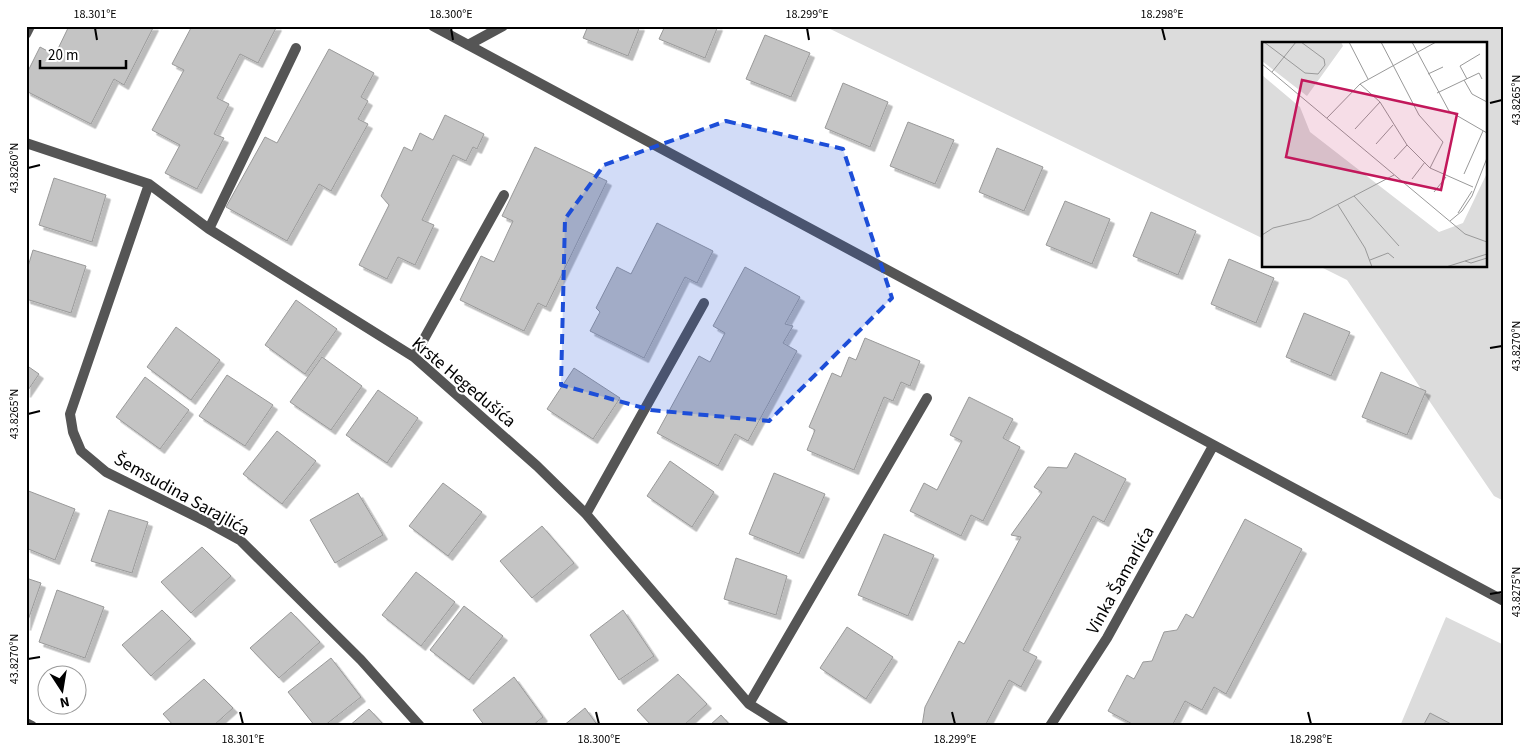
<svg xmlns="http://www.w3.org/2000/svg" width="1530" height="752" font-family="'Source Sans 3',sans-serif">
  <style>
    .green { fill: #dcdcdc }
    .building { fill: #c4c4c4; stroke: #999; filter: url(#shadow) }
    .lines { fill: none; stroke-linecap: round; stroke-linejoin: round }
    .minor { stroke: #555; stroke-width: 10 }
    .marked { fill: #1d4ed8; fill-opacity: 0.2; stroke: #1d4ed8; stroke-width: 4; stroke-dasharray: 10 6; stroke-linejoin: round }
    .ticks { fill: none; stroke: #000; stroke-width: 2 }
    .labels { text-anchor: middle; stroke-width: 4; stroke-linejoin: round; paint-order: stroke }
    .street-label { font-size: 18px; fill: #000; stroke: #fff }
    .inset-road { fill: none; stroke: #999; stroke-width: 1 }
    .view { fill: #c2185b; fill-opacity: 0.15; stroke: #c2185b; stroke-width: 2.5 }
    .inset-edge { fill: none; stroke: #000; stroke-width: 2.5 }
    .neatline { fill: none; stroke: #000; stroke-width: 2 }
    .ticks-label { font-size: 12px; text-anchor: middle; fill: #000 }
  </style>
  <defs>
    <filter id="shadow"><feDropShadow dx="4.5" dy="4.5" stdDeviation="0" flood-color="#0004"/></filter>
  </defs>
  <rect width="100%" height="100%" fill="#fff"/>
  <path class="green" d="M824 26H1504V501L1494 496 1347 280 1319 266H1486V44H1264V239Z
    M1446 617 1504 645V726H1400Z"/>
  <path class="building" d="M69 26H154L124 85 114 79 91 124 26 91V75L40 47 55 55Z
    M192 26H277L258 63 240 54 217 98 229 104 214 134 224 138 197 189 165 173 180 145 152 130 184 70 172 64Z
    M588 26H640L628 56 583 38Z
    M665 26H718L705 58 659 39Z
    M765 35 810 53 791 97 746 79Z
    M329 49 374 73 361 97 368 101 358 119 368 124 331 191 319 184 287 241 226 207 265 137 277 143Z
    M843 83 888 102 870 147 825 128Z
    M445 115 484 134 477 149 473 147 466 161 453 155 422 220 434 225 415 265 398 257 387 279 359 265 389 205 381 196 404 147 412 151 420 133 433 140Z
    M908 122 954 140 935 184 890 166Z
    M535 147 607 181 546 307 538 303 524 331 460 300 481 256 494 262 513 221 502 216Z
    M997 148 1043 167 1024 211 979 192Z
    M54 178 106 195 92 242 39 225Z
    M1065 201 1110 219 1092 264 1046 245Z
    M1151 212 1196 231 1178 275 1133 256Z
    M657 223 713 251 697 283 685 277 644 358 590 331 600 312 596 308 617 267 631 274Z
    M33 250 86 266 71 313 26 299V273Z
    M1229 259 1274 278 1256 323 1211 304Z
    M745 267 800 297 785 324 793 326 783 343 797 351 748 441 735 434 718 466 657 433 699 356 710 362 725 333 713 326Z
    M296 300 337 329 305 374 265 345Z
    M1304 313 1350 332 1331 376 1286 357Z
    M176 327 220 360 191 400 147 367Z
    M865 338 920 361 910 386 901 382 893 401 884 397 854 470 807 450 815 430 809 427 832 373 841 377 849 357 856 360Z
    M322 357 362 386 331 430 290 402Z
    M26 365 39 374 26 393Z
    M574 368 620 398 593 439 547 409Z
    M1381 372 1426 391 1407 435 1362 417Z
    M227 375 273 405 245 446 199 416Z
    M145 377 189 410 160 449 116 417Z
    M378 390 418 418 387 463 346 435Z
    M969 397 1013 419 1003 438 1020 447 983 521 971 515 961 536 910 511 924 483 937 490 962 441 950 435Z
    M277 431 316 461 282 504 243 474Z
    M1075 453 1126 479 1104 522 1093 516 1023 650 1037 657 1021 687 1009 680 985 726H922L925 707 959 641 964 644 1021 537 1011 535 1042 492 1034 487 1048 467 1067 468Z
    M670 461 714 492 692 527 647 496Z
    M774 473 825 494 799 554 749 534Z
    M443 483 482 512 448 556 409 526Z
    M26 490 75 509 55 560 26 548Z
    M358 493 383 535 335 563 310 520Z
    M109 510 148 522 132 573 91 561Z
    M1245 519 1302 549 1226 694 1214 687 1202 710 1185 701 1172 726H1136L1108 711 1127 675 1134 679 1143 662 1152 661 1164 632 1177 630 1186 614 1193 618Z
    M542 526 574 563 532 598 500 561Z
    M884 534 934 555 908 616 858 595Z
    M202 547 231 576 191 613 161 582Z
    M736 558 787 576 776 615 724 599Z
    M416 572 455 602 421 646 382 615Z
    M26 578 41 583 26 626Z
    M57 590 104 607 85 658 39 642Z
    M464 606 503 636 469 680 430 650Z
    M162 610 191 639 151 676 122 645Z
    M623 610 654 656 619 680 590 635Z
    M291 612 320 642 279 678 250 648Z
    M847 627 893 657 866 699 820 668Z
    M331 658 361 697 324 726H315L288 692Z
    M678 674 707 704 683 726H652L637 710Z
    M514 677 543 717 532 726H485L473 710Z
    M204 679 233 708 213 726H174L163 714Z
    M585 708 598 726H563Z
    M369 709 385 726H349Z
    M1430 713 1455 726H1423Z
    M721 715 731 726H709Z"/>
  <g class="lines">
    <path class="minor" d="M433 26 1504 601
      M26 34 30 26
      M468 45 503 26
      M26 143 149 184 209 229 414 357 537 466 586 514 749 704 784 726
      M149 184 70 414 73 432 81 451 106 472 209 523 240 540 361 660 420 726
      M209 229 296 48
      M414 357 504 195
      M586 514 704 303
      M749 704 927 398
      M26 723 32 726
      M1050 726 1107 638 1213 446"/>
  </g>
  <path class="marked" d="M726 121 843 149 892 298 769 421 651 410 561 385 565 219 604 165Z"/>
  <path class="ticks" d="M95 28 97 40M451 28 453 40M807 28 809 40M1162 28 1165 40M1490 103 1502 100M28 168 40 165M1490 348 1502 346M28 414 40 411M1490 594 1502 592M28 659 40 657M240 712 243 724M596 712 599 724M952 712 955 724M1308 712 1311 724"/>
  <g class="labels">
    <g class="street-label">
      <text transform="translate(464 382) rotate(40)" y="6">Krste Hegedušića</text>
      <text transform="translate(182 494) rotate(29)" y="6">Šemsudina Sarajlića</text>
      <text transform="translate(1120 580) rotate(-61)" y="6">Vinka Šamarlića</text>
    </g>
  </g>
  <g transform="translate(1262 42)">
    <rect width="225" height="225" fill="#fff"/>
    <path d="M0 0H79L81 4 45 54 0 19ZM0 33 38 65 48 90 177 190 201 181 225 131V225H0Z" fill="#dcdcdc"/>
    <path class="inset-road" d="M2 0 43 31 56 32 63 23 62 17 39 0M87 0 106 37M119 0 157 73 181 100 168 126M150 0 187 69 225 91M0 22 203 192 225 200M10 30 34 0M166 32 181 25M205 37 198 24 218 12M202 38 210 52 225 60M98 42 118 60 145 103 168 126 211 145M175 51 217 31 220 37M65 76 98 42 174 0M93 87 118 60M114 102 131 83M132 117 145 103M202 132 221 89M150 137 163 120M172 150 184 135M92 154 137 204M76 163 103 206 110 225M196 171 210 149M188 179 200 169 210 154 225 116M0 193 11 186 48 177 132 133M108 218 126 211 132 216M203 219 209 221 225 216M184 225 225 212"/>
    <path class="view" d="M40 38 195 72 179 148 24 115Z"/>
    <rect width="225" height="225" class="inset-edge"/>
  </g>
  <rect width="1530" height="752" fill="none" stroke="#ffffff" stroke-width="55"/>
  <g transform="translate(62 690) rotate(168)"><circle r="24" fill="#ffffff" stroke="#999999"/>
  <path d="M0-4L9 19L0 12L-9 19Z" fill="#000000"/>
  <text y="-8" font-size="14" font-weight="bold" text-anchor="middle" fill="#000000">N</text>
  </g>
  <path d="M40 60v8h86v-8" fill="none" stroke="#000000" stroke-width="2.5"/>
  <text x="48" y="60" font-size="15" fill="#000000" stroke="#ffffff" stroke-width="4" paint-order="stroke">20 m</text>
  <rect x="28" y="28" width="1474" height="696" class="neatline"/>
  <g class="ticks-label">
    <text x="95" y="18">18.301°E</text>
    <text x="451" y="18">18.300°E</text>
    <text x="807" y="18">18.299°E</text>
    <text x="1162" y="18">18.298°E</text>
    <text transform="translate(1516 100) rotate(-90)" y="4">43.8265°N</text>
    <text transform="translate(14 168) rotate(-90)" y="4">43.8260°N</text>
    <text transform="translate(1516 346) rotate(-90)" y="4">43.8270°N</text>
    <text transform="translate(14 414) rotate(-90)" y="4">43.8265°N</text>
    <text transform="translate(1516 592) rotate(-90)" y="4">43.8275°N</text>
    <text transform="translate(14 659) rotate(-90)" y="4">43.8270°N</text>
    <text x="243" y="743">18.301°E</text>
    <text x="599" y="743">18.300°E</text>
    <text x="955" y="743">18.299°E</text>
    <text x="1311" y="743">18.298°E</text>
  </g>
</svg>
